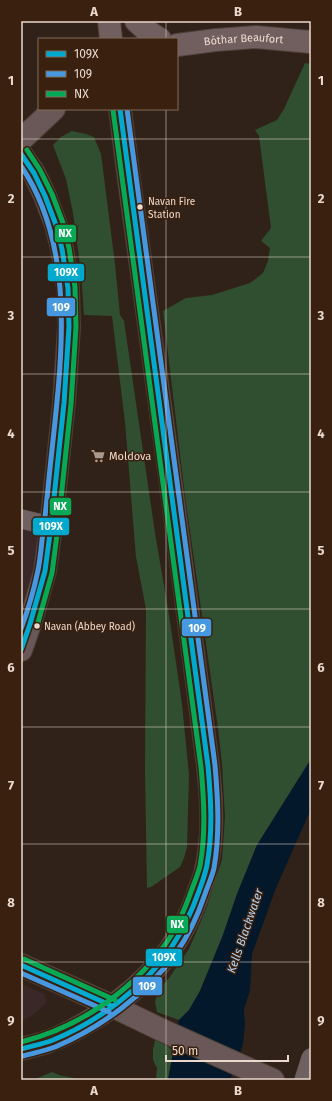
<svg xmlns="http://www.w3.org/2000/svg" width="332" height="1101" font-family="'Fira Sans',sans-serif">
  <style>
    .commercial { fill: #3a2829 }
    .forest { fill: #304f31 }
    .water { fill: #04182c }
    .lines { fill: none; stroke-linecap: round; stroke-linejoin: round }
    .street-casing { stroke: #4c4038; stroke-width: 20 }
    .secondary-casing { stroke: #4c4038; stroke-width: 24 }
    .primary-casing { stroke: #4c4038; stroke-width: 24 }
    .street { stroke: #6f6061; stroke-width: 19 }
    .secondary { stroke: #695857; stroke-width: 22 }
    .primary { stroke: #715e5f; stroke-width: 22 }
    .bus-1-casing { stroke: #3a200f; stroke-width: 8 }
    .bus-2-casing { stroke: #3a200f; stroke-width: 8 }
    .bus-3-casing { stroke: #3a200f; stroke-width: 8 }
    .bus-1 { stroke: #00a9ce; stroke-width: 5 }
    .bus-2 { stroke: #4699e1; stroke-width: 5 }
    .bus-3 { stroke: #06aa56; stroke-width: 5 }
    .grid { fill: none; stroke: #ead9ce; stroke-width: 1; stroke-opacity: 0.55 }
    .bus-dot { fill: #ead9ce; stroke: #3a200f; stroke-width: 1.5 }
    .labels { text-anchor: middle; stroke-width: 3; stroke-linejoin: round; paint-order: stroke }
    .bus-label { font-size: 10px; fill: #ead9ce; stroke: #3a200f; text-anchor: start }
    .street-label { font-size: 11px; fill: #ead9ce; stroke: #3a200f }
    .poi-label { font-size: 11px; fill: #ead9ce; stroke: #3a200f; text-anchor: start }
    .water-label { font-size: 12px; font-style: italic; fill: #b0d2f4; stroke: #3a200f }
    .line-badge { stroke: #3a200f; stroke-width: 1.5 }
    .badge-label { font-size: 11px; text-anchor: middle; font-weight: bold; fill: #fff }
    .neatline { fill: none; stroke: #ead9ce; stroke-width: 1.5 }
    .grid-label { font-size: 13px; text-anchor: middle; font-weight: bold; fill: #ead9ce }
  </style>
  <rect width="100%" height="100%" fill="#302219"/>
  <path class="commercial" d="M21 525 36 529 43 537 21 624Z
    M21 984 44 994 47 1002 32 1016 21 1021Z"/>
  <path class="forest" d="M305 63 311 64V759L257 845 237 894 223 935 200 991 189 1010 179 1020 157 1012 155 1002 159 989 169 978 189 949 206 909 222 860 225 817 222 764 218 728 185 496 163 311 186 298 212 295 250 283 263 273 268 261 270 248 261 241 271 228 259 136 255 130 277 120 284 109Z
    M72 131 86 134 94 137 101 154 115 264 120 315 124 321 155 533 169 615 182 704 189 775 187 847 184 858 180 867 151 887 147 888 145 771 146 609 136 557 125 422 112 316 84 315 81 272 73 213 66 179 53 145 61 137Z
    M155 1040 169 1047 173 1052 168 1080H156L157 1068 153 1060V1050Z
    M52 1072 59 1075 83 1080H33Z"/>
  <path class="water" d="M311 759V809L276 888 252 954 250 991 244 1009 245 1024 243 1044 239 1057 230 1080H168L179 1020 189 1010 200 991 223 935 237 894 257 845Z"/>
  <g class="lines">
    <g class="street-casing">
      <path id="street" d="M21 519 51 526
        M304 1080 311 1058"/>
    </g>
    <g class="secondary-casing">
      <path id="secondary" d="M21 140 54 109
        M21 154 34 173 45 196 56 225 62 249 68 288 69 327 64 403 51 526 45 571 30 624 21 650
        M21 965 112 1006 166 1032 273 1080
        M21 1049C29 1047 37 1045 44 1043 65 1036 83 1025 101 1014 147 983 178 950 197 897 199 889 203 882 205 874 210 853 212 830 211 808 211 794 209 780 208 766L170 478 128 172 120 109"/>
    </g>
    <g class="primary-casing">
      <g id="primary">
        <path d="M109 21 111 39"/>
        <path d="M136 21 146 30 160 39"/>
        <path id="s1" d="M177 45 216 40 256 37 311 42"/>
      </g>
    </g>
    <use href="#street" class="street"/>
    <use href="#secondary" class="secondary"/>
    <use href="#primary" class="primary"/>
    <g class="bus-1-casing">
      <path id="bus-1" d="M21 154 34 173 45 196 56 225 62 249 68 288 69 327 64 403 51 526 45 571 30 624 21 650
        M21 965 112 1006
        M21 1049C32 1046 43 1044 53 1040 97 1022 144 988 171 948 183 930 192 911 199 891 202 883 205 875 207 865 213 832 211 799 208 766L120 109"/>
    </g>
    <g class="bus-2-casing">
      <path id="bus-2" d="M21 166C78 250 61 364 51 459 48 486 46 513 42 540 41 550 40 561 38 570 34 590 28 610 21 629
        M21 973 109 1012
        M23 1056C33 1053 44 1051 55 1047 100 1028 147 994 176 953 189 935 198 915 205 894 208 885 212 877 214 868 220 834 218 800 215 765L127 109"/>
    </g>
    <g class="bus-3-casing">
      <path id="bus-3" d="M27 150 40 170 52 194 63 223 69 248 75 287 76 327 71 404 58 527 52 573 37 626
        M24 959 115 1000
        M21 1042C77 1028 130 993 164 946 177 929 185 909 192 889 195 881 198 874 200 866 206 833 204 800 201 767L113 110"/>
    </g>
    <use href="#bus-1" class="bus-1"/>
    <use href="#bus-2" class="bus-2"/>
    <use href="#bus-3" class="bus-3"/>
  </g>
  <path class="grid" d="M166 21V39M166 109V1080M21 139H311M21 257H311M21 374H311M21 492H311M21 609H311M21 727H311M21 844H311M21 962H311"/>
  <defs>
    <g id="supermarket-bare" transform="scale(1.08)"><path d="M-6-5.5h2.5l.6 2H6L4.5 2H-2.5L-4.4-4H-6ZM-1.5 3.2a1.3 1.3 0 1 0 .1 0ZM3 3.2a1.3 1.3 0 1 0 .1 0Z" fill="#a9998f" stroke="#3a200f" stroke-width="2.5" paint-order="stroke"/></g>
  </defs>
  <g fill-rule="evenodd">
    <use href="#supermarket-bare" x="98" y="456"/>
  </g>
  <g class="bus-dot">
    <circle cx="140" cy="207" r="3.5"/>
    <circle cx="37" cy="626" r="3.5"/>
  </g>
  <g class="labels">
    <g class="bus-label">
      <text x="148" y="205">Navan Fire<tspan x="148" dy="13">Station</tspan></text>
      <text x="44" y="630">Navan (Abbey Road)</text>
    </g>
    <g class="street-label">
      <text dy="4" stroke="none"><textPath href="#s1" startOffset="67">Bóthar Beaufort</textPath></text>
    </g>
    <g class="poi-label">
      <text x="109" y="460">Moldova</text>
    </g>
    <g class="water-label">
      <text transform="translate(245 931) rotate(-71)" y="4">Kells Blackwater</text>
    </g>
  </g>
  <g class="line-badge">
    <rect x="54" y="224" width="23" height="19" rx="4" fill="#06aa56"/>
    <rect x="47" y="263" width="38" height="19" rx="4" fill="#00a9ce"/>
    <rect x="46" y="297" width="30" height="20" rx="4" fill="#4699e1"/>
    <rect x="49" y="497" width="23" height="19" rx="4" fill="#06aa56"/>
    <rect x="32" y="517" width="38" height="19" rx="4" fill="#00a9ce"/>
    <rect x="181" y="618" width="31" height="19" rx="4" fill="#4699e1"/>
    <rect x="166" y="915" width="23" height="19" rx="4" fill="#06aa56"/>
    <rect x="145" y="948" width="38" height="19" rx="4" fill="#00a9ce"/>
    <rect x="132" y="976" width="31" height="20" rx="4" fill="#4699e1"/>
  </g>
  <g class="badge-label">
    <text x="65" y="237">NX</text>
    <text x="66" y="276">109X</text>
    <text x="61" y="311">109</text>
    <text x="60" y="510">NX</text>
    <text x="51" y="530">109X</text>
    <text x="197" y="632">109</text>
    <text x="177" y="928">NX</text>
    <text x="164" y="961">109X</text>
    <text x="147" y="990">109</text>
  </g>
  <rect width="332" height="1101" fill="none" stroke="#3a200f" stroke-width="44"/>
  <rect x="38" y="38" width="140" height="72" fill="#3a200f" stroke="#806a5b"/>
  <rect x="46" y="51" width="20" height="6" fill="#00a9ce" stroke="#806a5b"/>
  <text x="74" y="58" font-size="12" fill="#ead9ce">109X</text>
  <rect x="46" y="71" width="20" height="6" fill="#4699e1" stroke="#806a5b"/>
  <text x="74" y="78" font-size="12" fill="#ead9ce">109</text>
  <rect x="46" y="91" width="20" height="6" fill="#06aa56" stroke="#806a5b"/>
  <text x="74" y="98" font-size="12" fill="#ead9ce">NX</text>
  <path d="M166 1055v6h122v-6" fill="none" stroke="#ead9ce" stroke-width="2"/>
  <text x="172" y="1055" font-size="12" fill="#ead9ce" stroke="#3a200f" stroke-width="3" paint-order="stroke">50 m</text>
  <rect x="22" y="22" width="288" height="1057" class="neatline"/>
  <g class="grid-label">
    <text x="94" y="16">A</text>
    <text x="238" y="16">B</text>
    <text x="11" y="85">1</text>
    <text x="321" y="85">1</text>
    <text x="11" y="203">2</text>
    <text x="321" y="203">2</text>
    <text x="11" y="320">3</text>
    <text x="321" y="320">3</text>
    <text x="11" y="438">4</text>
    <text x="321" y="438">4</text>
    <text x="11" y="555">5</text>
    <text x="321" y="555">5</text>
    <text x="11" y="672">6</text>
    <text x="321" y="672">6</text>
    <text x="11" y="790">7</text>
    <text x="321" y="790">7</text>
    <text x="11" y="907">8</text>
    <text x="321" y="907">8</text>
    <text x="11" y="1025">9</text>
    <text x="321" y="1025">9</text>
    <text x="94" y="1095">A</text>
    <text x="238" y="1095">B</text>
  </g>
</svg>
